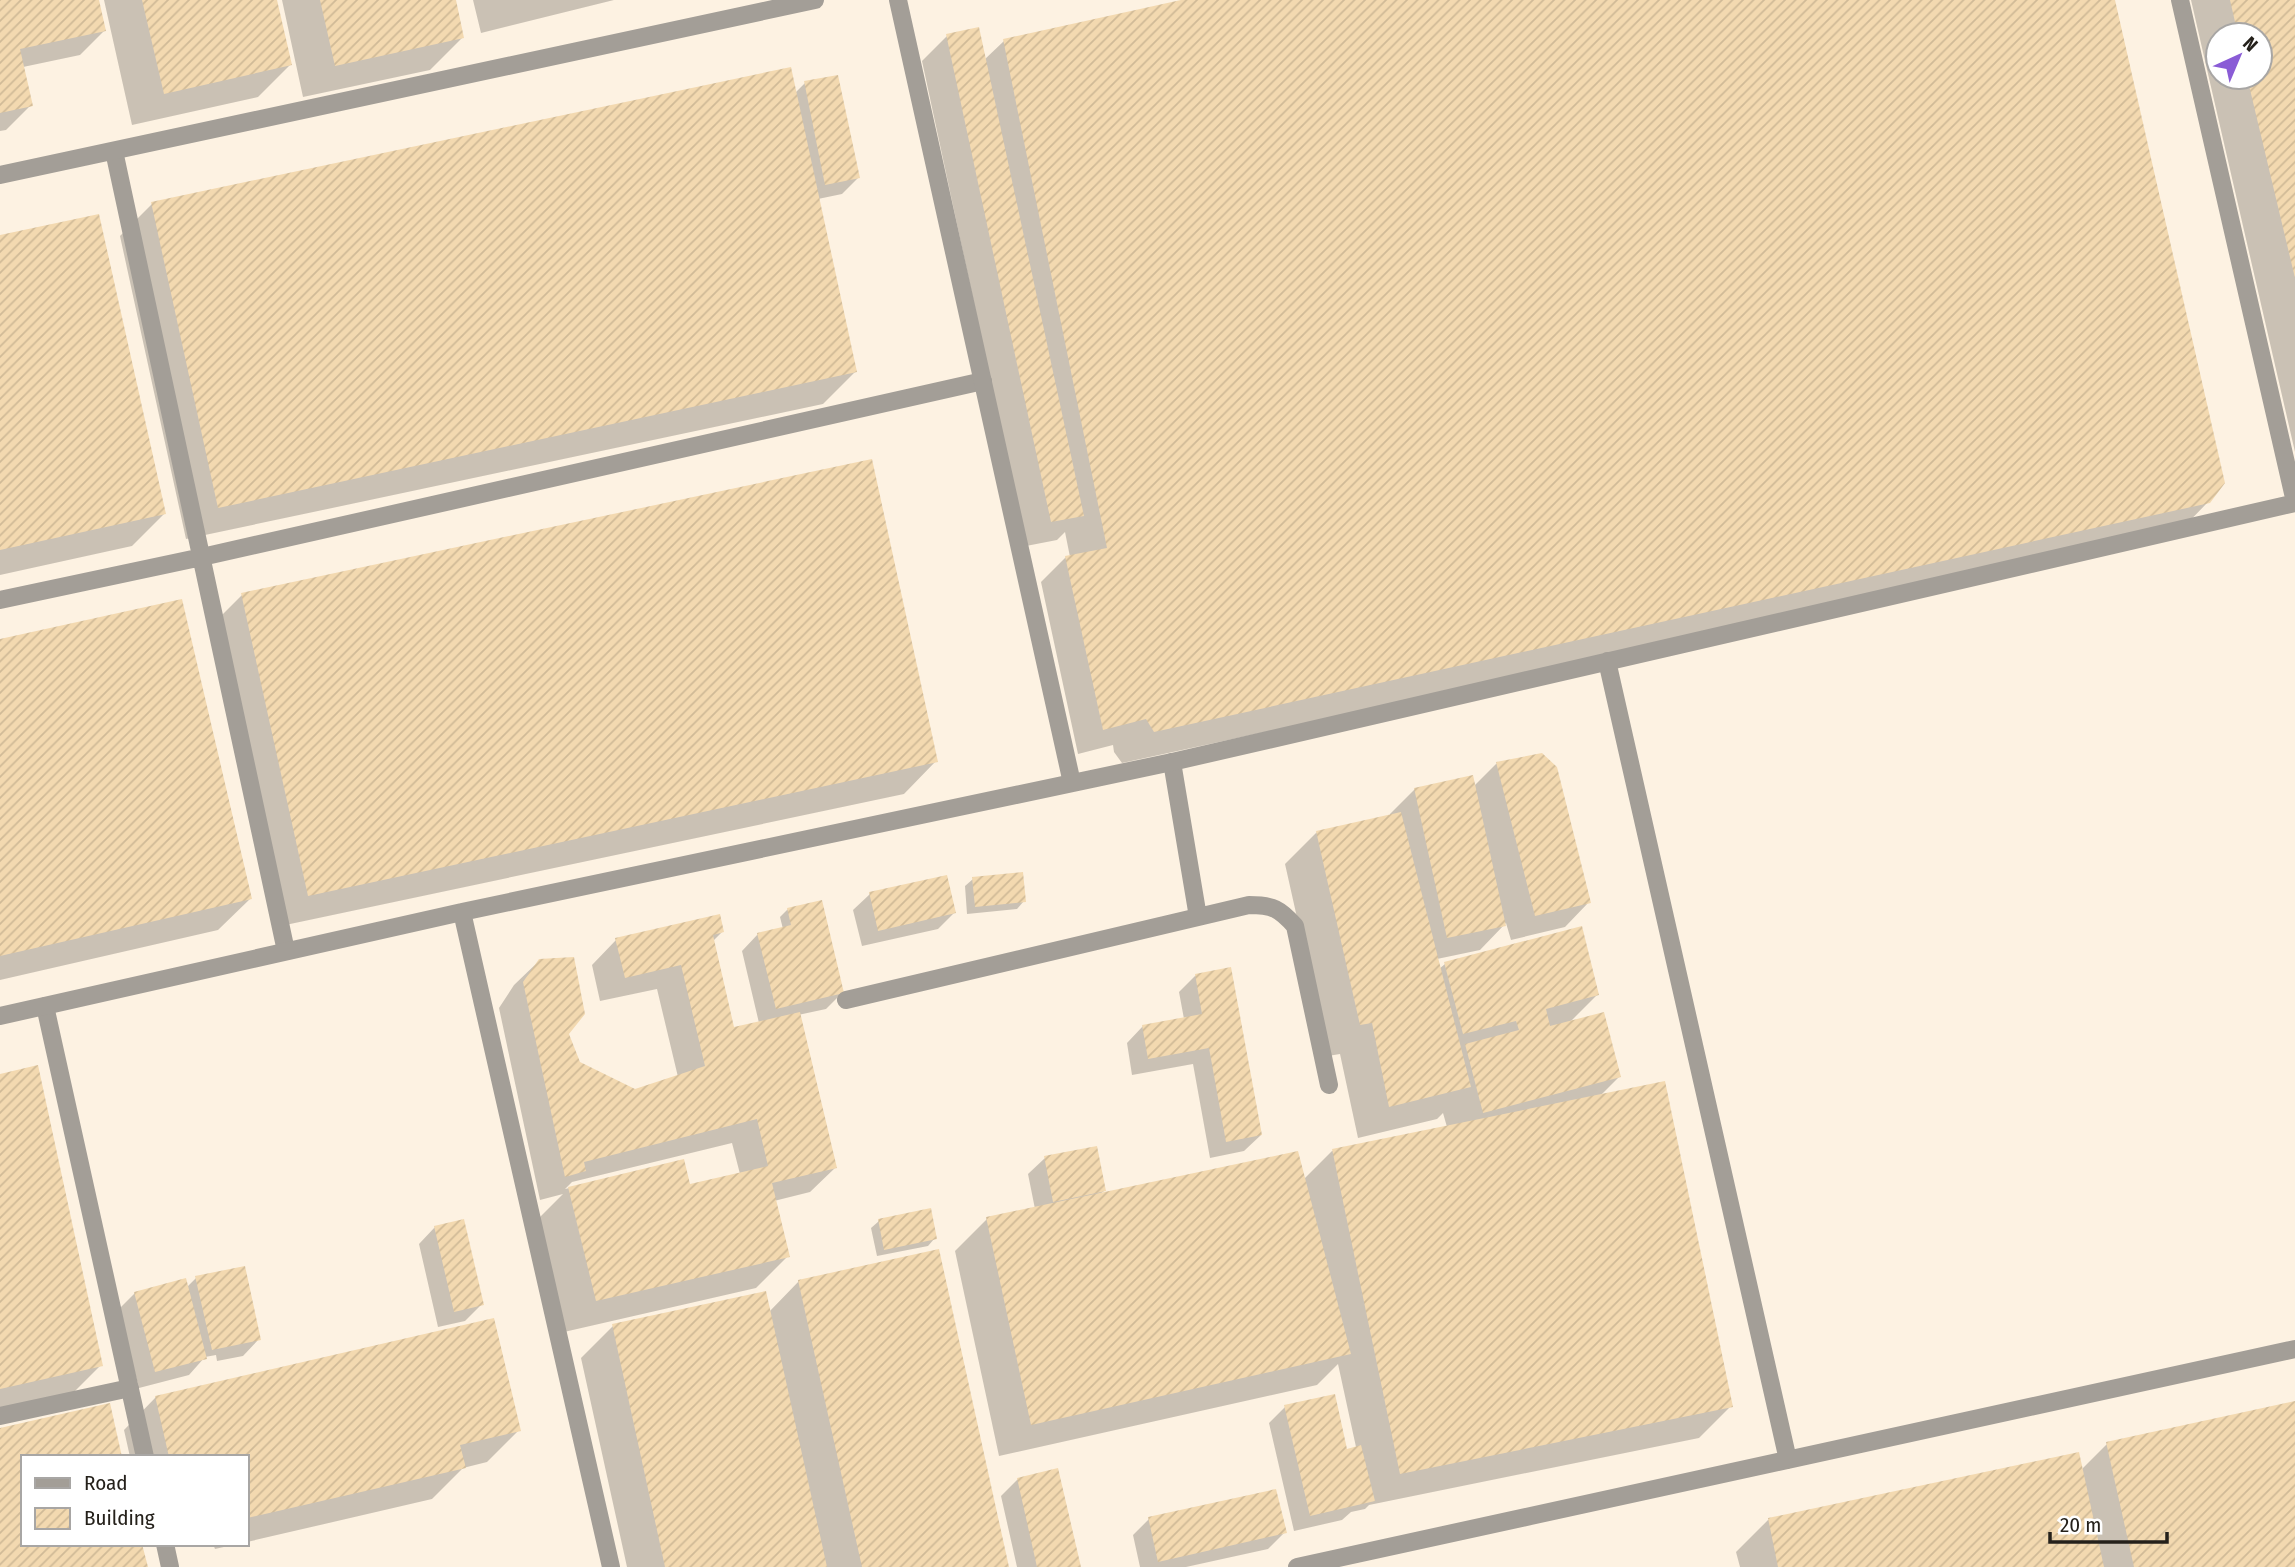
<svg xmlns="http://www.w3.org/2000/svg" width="2295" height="1567" font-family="'Fira Sans Condensed',sans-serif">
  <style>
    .shadow { fill: #0003; fill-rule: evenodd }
    .building { fill: url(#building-hatch) }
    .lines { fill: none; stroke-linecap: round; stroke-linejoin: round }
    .service { stroke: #a39e97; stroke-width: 18 }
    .minor { stroke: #a39e97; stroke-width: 18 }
  </style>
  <defs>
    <pattern id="building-hatch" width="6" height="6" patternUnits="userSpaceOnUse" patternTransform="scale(1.75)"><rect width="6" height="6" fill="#f3d9b0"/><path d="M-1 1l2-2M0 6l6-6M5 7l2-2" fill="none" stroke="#d0ba97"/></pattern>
  </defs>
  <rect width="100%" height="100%" fill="#fdf2e2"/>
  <path class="shadow" d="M0 0H98L104 31 80 55 23 67 31 105 6 130 0 131Z
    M104 0H275L290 65 258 97 132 125Z
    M282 0H454L462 38 430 70 303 97Z
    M473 0H614L481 33Z
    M1189 0H2114L2208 502 2176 535 1122 763 1114 752 1113 745 1078 754 1041 582 1066 557H1070L1065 532 1057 540 1026 546 922 61 947 36 984 60 1004 41Z
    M2191 0H2295V452ZM2218 35H2260V77H2218Z
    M805 83 858 178 842 194 818 199 855 372 823 404 186 539 120 236 152 204 795 93Z
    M0 237 164 514 132 546 0 575Z
    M242 595 936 761 904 794 276 927 210 627Z
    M0 641 251 898 218 930 0 980Z
    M1497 763 1589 902 1565 927 1511 940 1506 923 1480 950 1437 959 1439 969 1445 964 1597 995 1570 1022 1619 1077 1600 1096 1731 1406 1699 1438 1369 1505 1365 1509 1351 1512 1342 1520 1294 1531 1269 1423 1285 1407 1346 1451 1356 1447 1338 1364 1317 1385 999 1456 955 1251 987 1219 1035 1209 1028 1174 1045 1158 1104 1191 1099 1195 1303 1180 1332 1151 1447 1127 1443 1113 1437 1119 1358 1138 1340 1054 1328 1056 1285 864 1317 832 1390 816V814L1415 789 1474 786Z
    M973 879 1024 901 1017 909 967 914 965 886Z
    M870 894 954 913 938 929 862 946 853 910Z
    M788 909 842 993 826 1009 798 1015 835 1168 810 1192 774 1201 788 1256 756 1288 564 1332 537 1220 563 1194 540 1200 499 1008 514 985 540 960 578 1063 635 1091 678 1077 657 989 600 1001 592 965 616 940 722 932 713 941 733 1029 759 1023 742 951 758 934 783 929 780 917ZM732 1143 740 1174 689 1186 683 1162 565 1189 572 1182Z
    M1196 975 1261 1135 1244 1151 1210 1158 1193 1064 1132 1075 1127 1043 1143 1026 1184 1019 1179 992Z
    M0 1075 101 1365 69 1397 0 1413Z
    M879 1221 935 1238 928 1246 877 1256 871 1228Z
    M435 1227 482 1304 465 1321 438 1327 419 1244Z
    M196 1278 259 1339 243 1356 217 1361 216 1355 205 1357 189 1375 139 1388 118 1310 135 1293 187 1287Z
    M799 1281 1007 1567H627L581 1358 613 1326 769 1312Z
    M156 1397 519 1430 487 1462 463 1468 432 1499 247 1542V1457H130L124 1430Z
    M2295 1402V1567H1740L1736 1552 1768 1520 2081 1470 2107 1444Z
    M1018 1479 1079 1567H1017L1001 1496Z
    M1149 1519 1285 1532 1268 1549 1186 1567H1140L1133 1535Z
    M213 1544H237L215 1549Z"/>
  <path class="building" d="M0 0H99L106 31 20 49 33 106 0 113Z
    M142 0H277L292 65 164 94Z
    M320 0H456L464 38 335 66Z
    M1181 0H2115L2225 483 2210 503 1154 732 1146 719 1103 730 1065 556 1107 548 1003 39Z
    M2230 0H2295V278L2247 77H2260V35H2238Z
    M979 27 1084 516 1051 522 946 34Z
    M791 67 857 372 218 508 151 202Z
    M838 75 860 178 825 185 804 81Z
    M99 214 166 514 0 550V235Z
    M872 459 938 762 308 896 241 593Z
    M182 599 252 899 0 956V639Z
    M1542 753 1557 767 1591 903 1535 916 1496 762Z
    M1473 775 1506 926 1447 938 1414 788Z
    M1401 812 1471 1087 1389 1107 1372 1023 1360 1025 1316 831Z
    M1023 872 1026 902 975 907 972 877Z
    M947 875 956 913 878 931 869 892Z
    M822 900 844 993 776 1009 757 933 791 925 787 908Z
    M720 914 724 932 713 935 734 1027 800 1012 837 1168 772 1183 790 1257 596 1301 568 1187 684 1159 690 1184 768 1166 757 1119 584 1162 586 1171 565 1177 523 982 539 959 574 957 585 1014 569 1034 580 1062 635 1089 705 1066 681 965 625 978 615 938Z
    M1582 926 1599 995 1546 1009 1550 1026 1604 1012 1621 1077 1483 1113 1465 1044 1519 1030 1516 1021 1463 1034 1444 962Z
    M1231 967 1262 1135 1226 1142 1209 1048 1148 1059 1142 1025 1202 1014 1195 974Z
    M38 1065 103 1366 0 1389V1074Z
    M1665 1081 1733 1407 1400 1474 1332 1149Z
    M1097 1146 1106 1191 1053 1202 1044 1156Z
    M1298 1151 1351 1354 1031 1425 986 1217Z
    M931 1208 937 1239 884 1250 878 1219Z
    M464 1219 484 1305 454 1312 434 1226Z
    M939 1249 1009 1567H862L798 1280Z
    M245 1266 261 1340 212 1350 195 1276Z
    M186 1278 207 1359 155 1372 134 1292Z
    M766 1291 827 1567H665L612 1324Z
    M494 1318 521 1431 460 1445 466 1468 247 1518V1457H169L155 1396Z
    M1335 1394 1347 1449 1361 1445 1375 1501 1310 1516 1284 1405Z
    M2295 1401V1567H2134L2106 1442Z
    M110 1403 122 1457H23V1544H142L148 1567H0V1428Z
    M2079 1452 2104 1567H1778L1768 1518Z
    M1058 1468 1081 1567H1037L1017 1478Z
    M1276 1489 1287 1533 1158 1562 1148 1517Z"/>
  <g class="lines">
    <path class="service" d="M114 151 286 951
      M0 600 202 557 983 381
      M1172 762 1198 917
      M846 1000 1249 905C1273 905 1280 909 1295 926L1329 1085
      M45 1006 145 1457
      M0 1416 130 1388
      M165 1544 170 1567"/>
    <path class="minor" d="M898 0 1072 783
      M2180 0 2295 502
      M0 175 815 0
      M1607 661 1788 1460
      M462 912 611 1567
      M0 1016 462 912 1172 762 2295 503
      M1297 1567 2295 1349"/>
  </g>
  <rect x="21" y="1455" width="228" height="91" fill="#ffffff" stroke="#a8a6a4" stroke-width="2"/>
  <rect x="35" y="1478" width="35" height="10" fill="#a39e97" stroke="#a8a6a4" stroke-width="2"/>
  <text x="84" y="1490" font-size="21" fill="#25211b">Road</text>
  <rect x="35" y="1508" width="35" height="21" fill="url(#building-hatch)" stroke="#a8a6a4" stroke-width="2"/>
  <text x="84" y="1525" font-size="21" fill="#25211b">Building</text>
  <g transform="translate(2239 56) rotate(44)"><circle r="33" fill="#ffffff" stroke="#a8a6a4" stroke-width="2"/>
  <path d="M0-5L12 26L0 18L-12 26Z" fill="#8a5cd6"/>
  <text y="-10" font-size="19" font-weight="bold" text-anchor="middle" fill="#25211b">N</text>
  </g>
  <path d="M2050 1532v10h117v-10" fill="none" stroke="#25211b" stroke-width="3.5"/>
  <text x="2060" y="1532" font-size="21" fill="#25211b" stroke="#ffffff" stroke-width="5" paint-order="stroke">20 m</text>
</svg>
